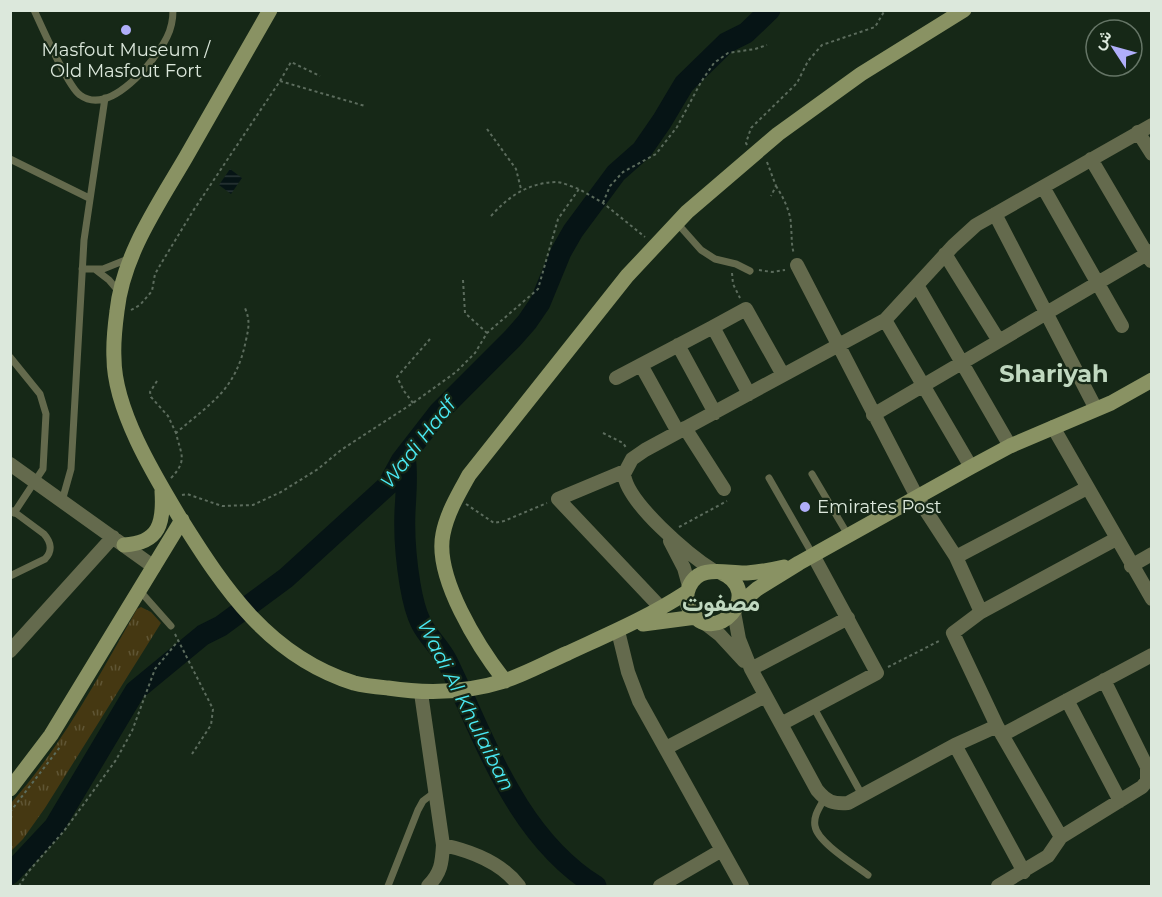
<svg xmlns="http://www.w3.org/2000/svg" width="1162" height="897" font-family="Montserrat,Vazirmatn,sans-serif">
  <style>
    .grass { fill: url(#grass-tufts) }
    .water { fill: url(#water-rules) }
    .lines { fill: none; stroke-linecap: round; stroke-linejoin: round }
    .river { stroke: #061415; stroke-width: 21 }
    .path { stroke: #5c6c5d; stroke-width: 2; stroke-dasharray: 3 3; stroke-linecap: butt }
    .lane { stroke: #646a4d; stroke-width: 7 }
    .street { stroke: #646a4d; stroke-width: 14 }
    .secondary { stroke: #899263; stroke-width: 15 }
    .poi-dot { fill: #b0aefa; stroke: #162817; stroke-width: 2 }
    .labels { text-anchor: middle; stroke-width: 4.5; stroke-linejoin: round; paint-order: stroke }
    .poi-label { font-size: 18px; fill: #dce8dc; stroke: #162817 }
    .water-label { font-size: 20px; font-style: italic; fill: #4ae9f3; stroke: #162817 }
    .district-label { font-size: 24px; font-weight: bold; fill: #c0d8c0; stroke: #162817 }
  </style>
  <defs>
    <pattern id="grass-tufts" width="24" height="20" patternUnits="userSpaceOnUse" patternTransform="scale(1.5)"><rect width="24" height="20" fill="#453812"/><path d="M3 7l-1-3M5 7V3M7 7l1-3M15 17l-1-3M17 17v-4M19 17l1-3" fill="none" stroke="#5f5534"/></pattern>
    <pattern id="water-rules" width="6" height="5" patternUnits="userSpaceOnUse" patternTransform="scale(1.5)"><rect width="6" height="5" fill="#061415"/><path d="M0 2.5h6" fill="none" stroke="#2a3636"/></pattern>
  </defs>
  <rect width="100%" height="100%" fill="#162817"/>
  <path class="grass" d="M141 607 151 612 161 623 45 808 23 839 11 851V803C62 746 99 676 137 609Z"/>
  <path class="water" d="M230 169 242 178 231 194 219 185Z"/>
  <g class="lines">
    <path class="river" d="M405 456C408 474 406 492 405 511 404 534 406 560 410 584 412 596 416 613 421 623 428 637 440 647 447 661 486 741 516 836 596 886
      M10 874 54 827 135 691 203 635 221 626 286 578 388 485 401 461 439 412 512 339 527 322 540 303 561 252 573 231 616 173 642 150 662 121 684 84 726 43 746 33 770 10"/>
    <path class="path" d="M280 81 291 62 320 76
      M487 129 516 169 521 189
      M747 145 746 143 751 128 797 83 808 61 822 45 875 27 885 10
      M767 162 776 186 771 196
      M776 186C783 197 791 212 791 226 792 236 791 244 794 254
      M603 203 610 186 623 172 656 154 677 127 701 82 714 63 728 53 755 49 767 45
      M491 216C509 196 528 183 556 182 563 182 572 187 579 189
      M759 270 772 272 785 270
      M732 273 733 284 740 298
      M463 280 465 313 487 333
      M131 310 140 305 152 291 155 274 162 262 193 211 280 81 365 106
      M157 381 150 392 151 397 168 416 176 433
      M413 403 404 391 397 377 430 339
      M603 433 623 443 627 449
      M171 478C188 460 181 455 176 433 212 402 236 390 246 340 249 327 250 320 245 308
      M182 495 187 494 222 506 253 505 281 492 318 469 341 450 413 403 456 372 475 353 487 333 538 289 558 219 579 189 603 203 645 237
      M466 504 494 523 504 521 547 503
      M679 527 727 501
      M175 634 213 709 211 725 192 754
      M888 667 941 640
      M10 812 60 747
      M19 886 28 872 64 831 116 760 132 731 155 669 178 641"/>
    <path class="lane" d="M34 10C42 27 68 87 80 95 110 117 155 61 167 37 171 29 173 20 173 10
      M10 159 89 198
      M677 223 701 250 715 259 736 264 750 271
      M82 269H103L128 259
      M96 270 109 280 120 293
      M10 357 40 394 46 414 43 469 14 513
      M812 474 848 535
      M769 478 813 555
      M62 501 71 469 84 240 105 98
      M10 576 45 559C53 551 51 542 44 534L13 511
      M140 591 171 626
      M814 708 862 795
      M824 799C820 807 813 816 815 826 817 842 855 865 868 875
      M388 886 418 810 423 801 435 792"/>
    <path class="street" d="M1138 132 1152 154
      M1091 159 1151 261
      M1043 187 1122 326
      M995 214 1096 409
      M945 254 999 341
      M797 265 917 497 956 557 981 612
      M917 285 1010 446
      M885 320 971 467
      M713 327 746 309 783 375
      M678 345 715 413
      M641 365 678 432
      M616 378 713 327 749 394
      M873 415 1152 251
      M1053 427 1152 599
      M685 428 724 489
      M10 464 154 567
      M625 471 558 499 661 608
      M670 541 684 568 689 586
      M956 557 1087 488
      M1131 566 1152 554
      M714 571C689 555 627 503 624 474L632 459 645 450 885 320 953 246 976 225 1152 125
      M734 612 739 639 751 669 817 790C827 802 833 804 848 803L955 745 1024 872
      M702 621 720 635 744 661
      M618 631 628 672 639 701 742 886
      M10 651 113 537
      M751 669 848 618
      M421 693 443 845C442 863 441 873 428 886
      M1067 700 1120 801
      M781 724 877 673 813 555
      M1002 735 1152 655
      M955 745 997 726
      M666 748 765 696
      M1061 837 997 726 953 633 981 612 1116 539
      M443 845C471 851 501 862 519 886
      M660 886 722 850
      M998 886 1048 856 1061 837 1142 787 1147 781V767L1104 680"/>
    <path class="secondary" d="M270 10C242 59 214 108 186 157 158 205 123 255 117 311 115 326 113 342 114 358 114 409 154 475 180 518 225 590 269 656 354 683 365 686 377 687 388 688 427 694 466 693 504 681 526 674 547 662 568 653 611 633 647 618 687 592
      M124 545C160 543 164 522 162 491
      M720 572C768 592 713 650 690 610 686 603 686 594 689 587 699 563 727 574 747 573 759 572 771 570 784 567
      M737 606 757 589 799 563 971 467 1010 446 1111 403 1152 380
      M643 624 696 617
      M505 681C479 648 434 577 443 534 447 513 459 493 469 475L627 276 687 212 778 134 861 74 964 10
      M10 789 51 735 182 520"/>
  </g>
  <g class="poi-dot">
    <circle cx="126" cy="30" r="6"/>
    <circle cx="805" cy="507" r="6"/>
  </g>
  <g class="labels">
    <g class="poi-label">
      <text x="126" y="56">Masfout Museum /<tspan x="126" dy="21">Old Masfout Fort</tspan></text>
      <text x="817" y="513" text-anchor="start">Emirates Post</text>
    </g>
    <g class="water-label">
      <text transform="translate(418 443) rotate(-52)" y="7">Wadi Hadf</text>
      <text transform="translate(466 705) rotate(63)" y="7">Wadi Al Khulaiban</text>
    </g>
    <g class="district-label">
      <text x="1054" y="382">Shariyah</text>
      <text x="721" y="611">مصفوت</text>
    </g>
  </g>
  <rect width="1162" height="897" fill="none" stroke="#dce8dc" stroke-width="24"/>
  <g transform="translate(1114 48) rotate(306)"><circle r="28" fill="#162817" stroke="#657566" stroke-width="1.5"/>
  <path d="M0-4.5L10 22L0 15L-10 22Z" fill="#b0aefa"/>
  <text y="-9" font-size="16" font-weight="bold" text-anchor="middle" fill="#dce8dc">ش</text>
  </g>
</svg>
